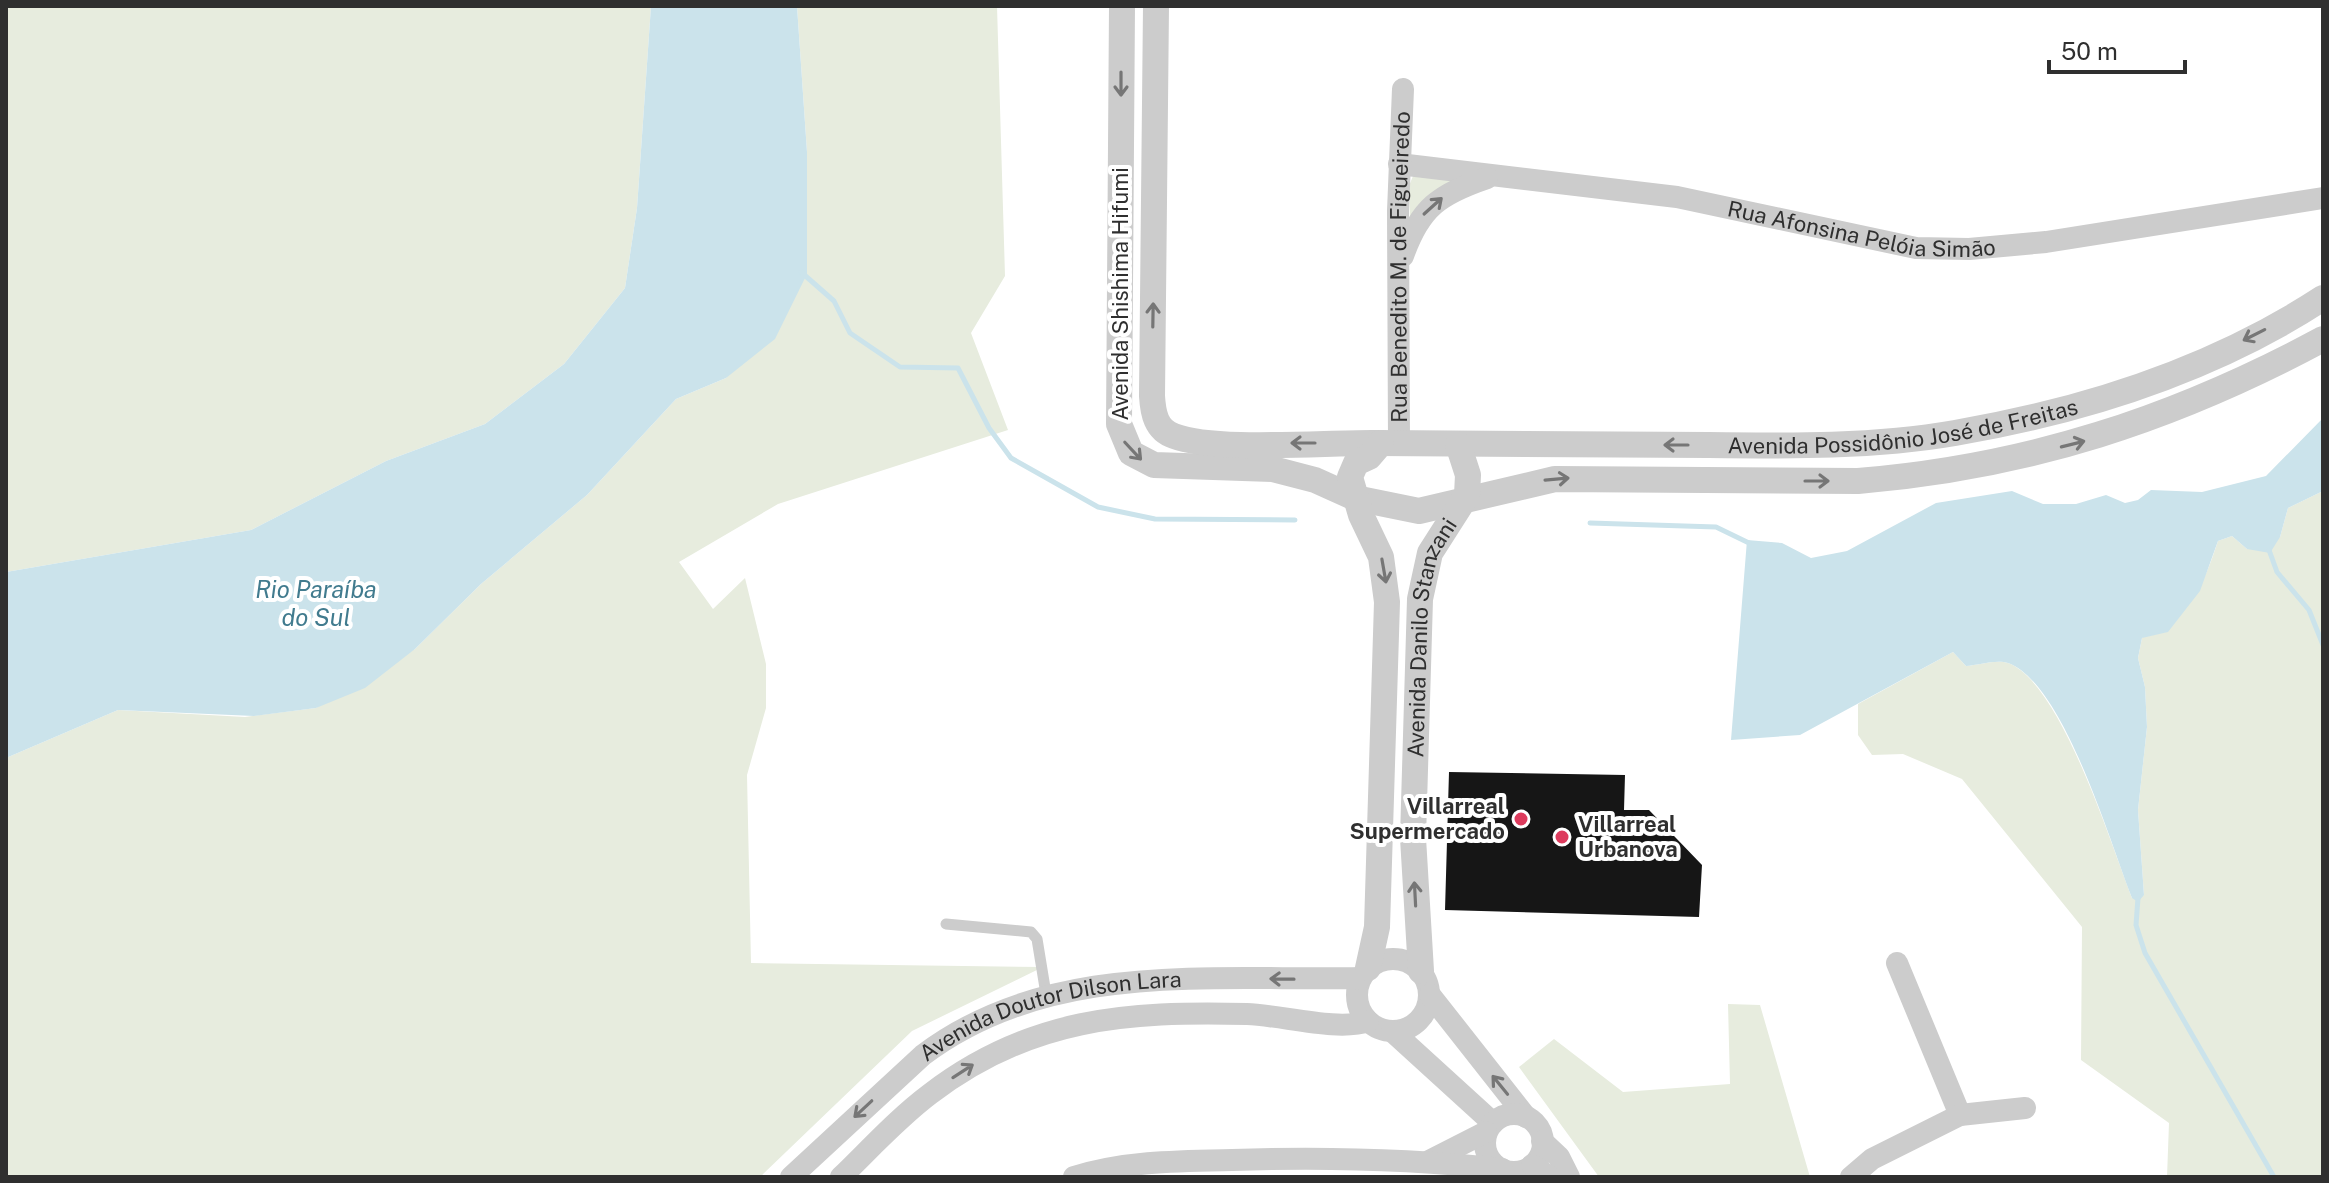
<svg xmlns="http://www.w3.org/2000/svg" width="2329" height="1183" font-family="'Public Sans',sans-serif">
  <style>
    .green { fill: #e7ecde }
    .water { fill: #cbe3eb }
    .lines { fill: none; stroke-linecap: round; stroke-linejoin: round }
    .stream { stroke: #cbe3eb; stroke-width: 5 }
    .building { fill: #161616 }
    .service { stroke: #ccc; stroke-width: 11 }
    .minor { stroke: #ccc; stroke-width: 22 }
    .tertiary { stroke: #ccc; stroke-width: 26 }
    .oneway { stroke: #767676 }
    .poi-dot { fill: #dd3b5d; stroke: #fff; stroke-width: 3 }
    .labels { text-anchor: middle; stroke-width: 8; stroke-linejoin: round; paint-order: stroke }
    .street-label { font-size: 22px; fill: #2f2f2f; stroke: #fff }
    .poi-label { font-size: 22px; font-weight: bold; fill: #2f2f2f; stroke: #fff; text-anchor: end }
    .water-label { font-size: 24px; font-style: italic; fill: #417b8e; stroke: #fff }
  </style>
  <rect width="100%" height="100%" fill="#fff"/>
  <path class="green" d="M6 6H651L637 208 625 288 564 364 485 424 386 461 251 530 6 572Z
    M797 6H997L1005 276 971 333 1008 430 778 504 679 562 713 609 745 578 766 664V708L747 775 751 963 1043 967 912 1031 760 1177H6V758L118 710 245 717 316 708 415 649 481 584 587 495 676 399 726 378 807 274V152Z
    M1413 176 1457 179 1410 221 1409 186Z
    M2323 491V1177H2167L2169 1123 2081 1060 2082 927 1962 779 1903 754 1872 755 1858 735V704L1953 652 1966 666C1978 665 1997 659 2008 663 2061 682 2111 845 2132 898L2144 895 2138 810 2147 727 2145 687 2138 658 2142 638C2192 602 2198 601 2218 541L2232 536 2247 549 2280 537 2288 508Z
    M1728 1004 1760 1005 1810 1177H1599L1519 1067 1554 1039 1623 1092 1730 1084Z"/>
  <path class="water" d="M651 6H797L807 152V274L775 339 726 378 676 399 587 495 481 584 415 649 365 688 316 708 254 716 118 710 6 758V572L251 530 386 461 485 424 564 364 625 288 637 208Z
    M2323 418V491L2288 508 2280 537 2270 553 2247 549 2232 536 2218 541 2200 591 2168 632 2142 638 2138 658 2145 687 2147 727 2138 810 2144 895 2138 902 2132 898C2110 843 2064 683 2008 663 1997 659 1978 665 1966 666L1953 652 1800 735 1731 740 1747 540 1782 543 1811 558 1847 551 1936 503 2012 491 2043 504H2076L2106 495 2125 503 2138 500 2151 490 2202 492 2266 476Z"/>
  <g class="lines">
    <path class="stream" d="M801 272 834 301 850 333 900 367 958 368 989 428 1011 458 1098 507 1155 519 1295 520
      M1590 523 1716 527 1749 543
      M2269 550 2277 572 2309 610 2323 645
      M2138 898 2136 925 2145 953 2274 1177"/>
  </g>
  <path class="building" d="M1449 772 1625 775 1624 810H1649L1702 865 1699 917 1445 910Z"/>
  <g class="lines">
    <path class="service" d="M946 924 1031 932 1037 939 1046 994"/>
    <g class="minor">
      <path id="s1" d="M1399 164 1677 197 1916 248 1969 249 2046 242 2323 198"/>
      <path d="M1403 256C1420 207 1440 194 1487 178"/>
      <path id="s2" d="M1399 443 1398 211 1403 89"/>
      <circle cx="1393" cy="995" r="36"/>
      <path d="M1897 963 1960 1115"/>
      <path d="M1430 995 1526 1117"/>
      <path d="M1392 1031 1493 1123"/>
      <circle cx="1514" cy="1143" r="29"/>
      <path d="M1542 1141 1559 1157 1569 1177"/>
      <path d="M1429 1161 1486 1132"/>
      <path d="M1532 1165 1550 1177"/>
      <path id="s3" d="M791 1177 923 1055C1049 960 1211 981 1360 978"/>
      <path d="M841 1177C870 1149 898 1118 930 1094 1029 1018 1127 1011 1247 1014 1281 1015 1339 1032 1368 1021"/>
      <path d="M1074 1177C1126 1161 1178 1161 1232 1160 1322 1157 1412 1159 1502 1169"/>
      <path d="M1851 1177 1872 1159 1960 1115 2025 1108"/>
    </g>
    <g class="tertiary">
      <path d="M1122 6 1119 424 1131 453 1154 465 1273 469 1315 480 1355 498 1419 511 1555 479 1858 481C2028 467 2174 419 2323 339"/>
      <path id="s4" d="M1156 6 1152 396C1153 413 1156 430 1174 436 1215 452 1328 442 1377 443 1488 443 1599 445 1709 445 1791 446 1874 447 1955 433 2083 411 2214 369 2323 298"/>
      <path d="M1368 968 1377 927 1387 602 1381 557 1361 515 1350 477 1356 463 1369 457 1381 443"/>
      <path id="s5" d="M1421 971 1413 838 1420 599 1430 553 1467 495 1468 475 1458 444"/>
    </g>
  </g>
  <defs><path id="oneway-shaft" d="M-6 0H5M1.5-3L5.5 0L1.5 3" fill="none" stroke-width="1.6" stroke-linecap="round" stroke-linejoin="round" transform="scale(2)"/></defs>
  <g class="oneway">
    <use href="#oneway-shaft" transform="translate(1121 84) rotate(90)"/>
    <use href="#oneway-shaft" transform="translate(1433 206) rotate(-42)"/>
    <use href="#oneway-shaft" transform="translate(1153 315) rotate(-89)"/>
    <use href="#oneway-shaft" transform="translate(2254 335) rotate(153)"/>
    <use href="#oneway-shaft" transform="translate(1303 443) rotate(180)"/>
    <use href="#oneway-shaft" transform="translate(2073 444) rotate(-14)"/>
    <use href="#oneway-shaft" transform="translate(1676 445) rotate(-180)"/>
    <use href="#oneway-shaft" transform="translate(1133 451) rotate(47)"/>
    <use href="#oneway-shaft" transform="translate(1557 479) rotate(-5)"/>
    <use href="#oneway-shaft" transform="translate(1817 481)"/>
    <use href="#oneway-shaft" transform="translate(1384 571) rotate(80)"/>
    <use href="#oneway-shaft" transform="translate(1415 894) rotate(-93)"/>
    <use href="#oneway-shaft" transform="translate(1282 979) rotate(-179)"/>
    <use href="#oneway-shaft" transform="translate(963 1071) rotate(-33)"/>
    <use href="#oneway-shaft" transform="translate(1500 1085) rotate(-129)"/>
    <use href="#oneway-shaft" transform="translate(863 1109) rotate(137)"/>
  </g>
  <g class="poi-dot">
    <circle cx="1521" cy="819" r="8"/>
    <circle cx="1562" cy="837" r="8"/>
  </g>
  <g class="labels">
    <g class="street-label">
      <text dy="8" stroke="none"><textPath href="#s1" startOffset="468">Rua Afonsina Pelóia Simão</textPath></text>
      <text dy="8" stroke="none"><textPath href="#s2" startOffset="176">Rua Benedito M. de Figueiredo</textPath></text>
      <text transform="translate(1120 294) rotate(-90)" y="8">Avenida Shishima Hifumi</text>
      <text dy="8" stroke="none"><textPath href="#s4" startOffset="1170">Avenida Possidônio José de Freitas</textPath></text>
      <text dy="8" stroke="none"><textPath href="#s5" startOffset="336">Avenida Danilo Stanzani</textPath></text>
      <text dy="8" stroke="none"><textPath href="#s3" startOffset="316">Avenida Doutor Dilson Lara</textPath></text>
    </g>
    <g class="poi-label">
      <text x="1505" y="814">Villarreal<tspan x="1505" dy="25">Supermercado</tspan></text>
      <text x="1578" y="832" text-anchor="start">Villarreal<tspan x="1578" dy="25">Urbanova</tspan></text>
    </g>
    <g class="water-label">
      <text x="316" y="598">Rio Paraíba<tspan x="316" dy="28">do Sul</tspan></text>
    </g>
  </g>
  <rect width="2329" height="1183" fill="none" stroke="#2f2f2f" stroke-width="16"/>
  <path d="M2049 60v12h136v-12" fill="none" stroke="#2f2f2f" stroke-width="4"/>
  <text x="2061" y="60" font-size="24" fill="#2f2f2f" stroke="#ffffff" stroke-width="6" paint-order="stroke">50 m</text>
</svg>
